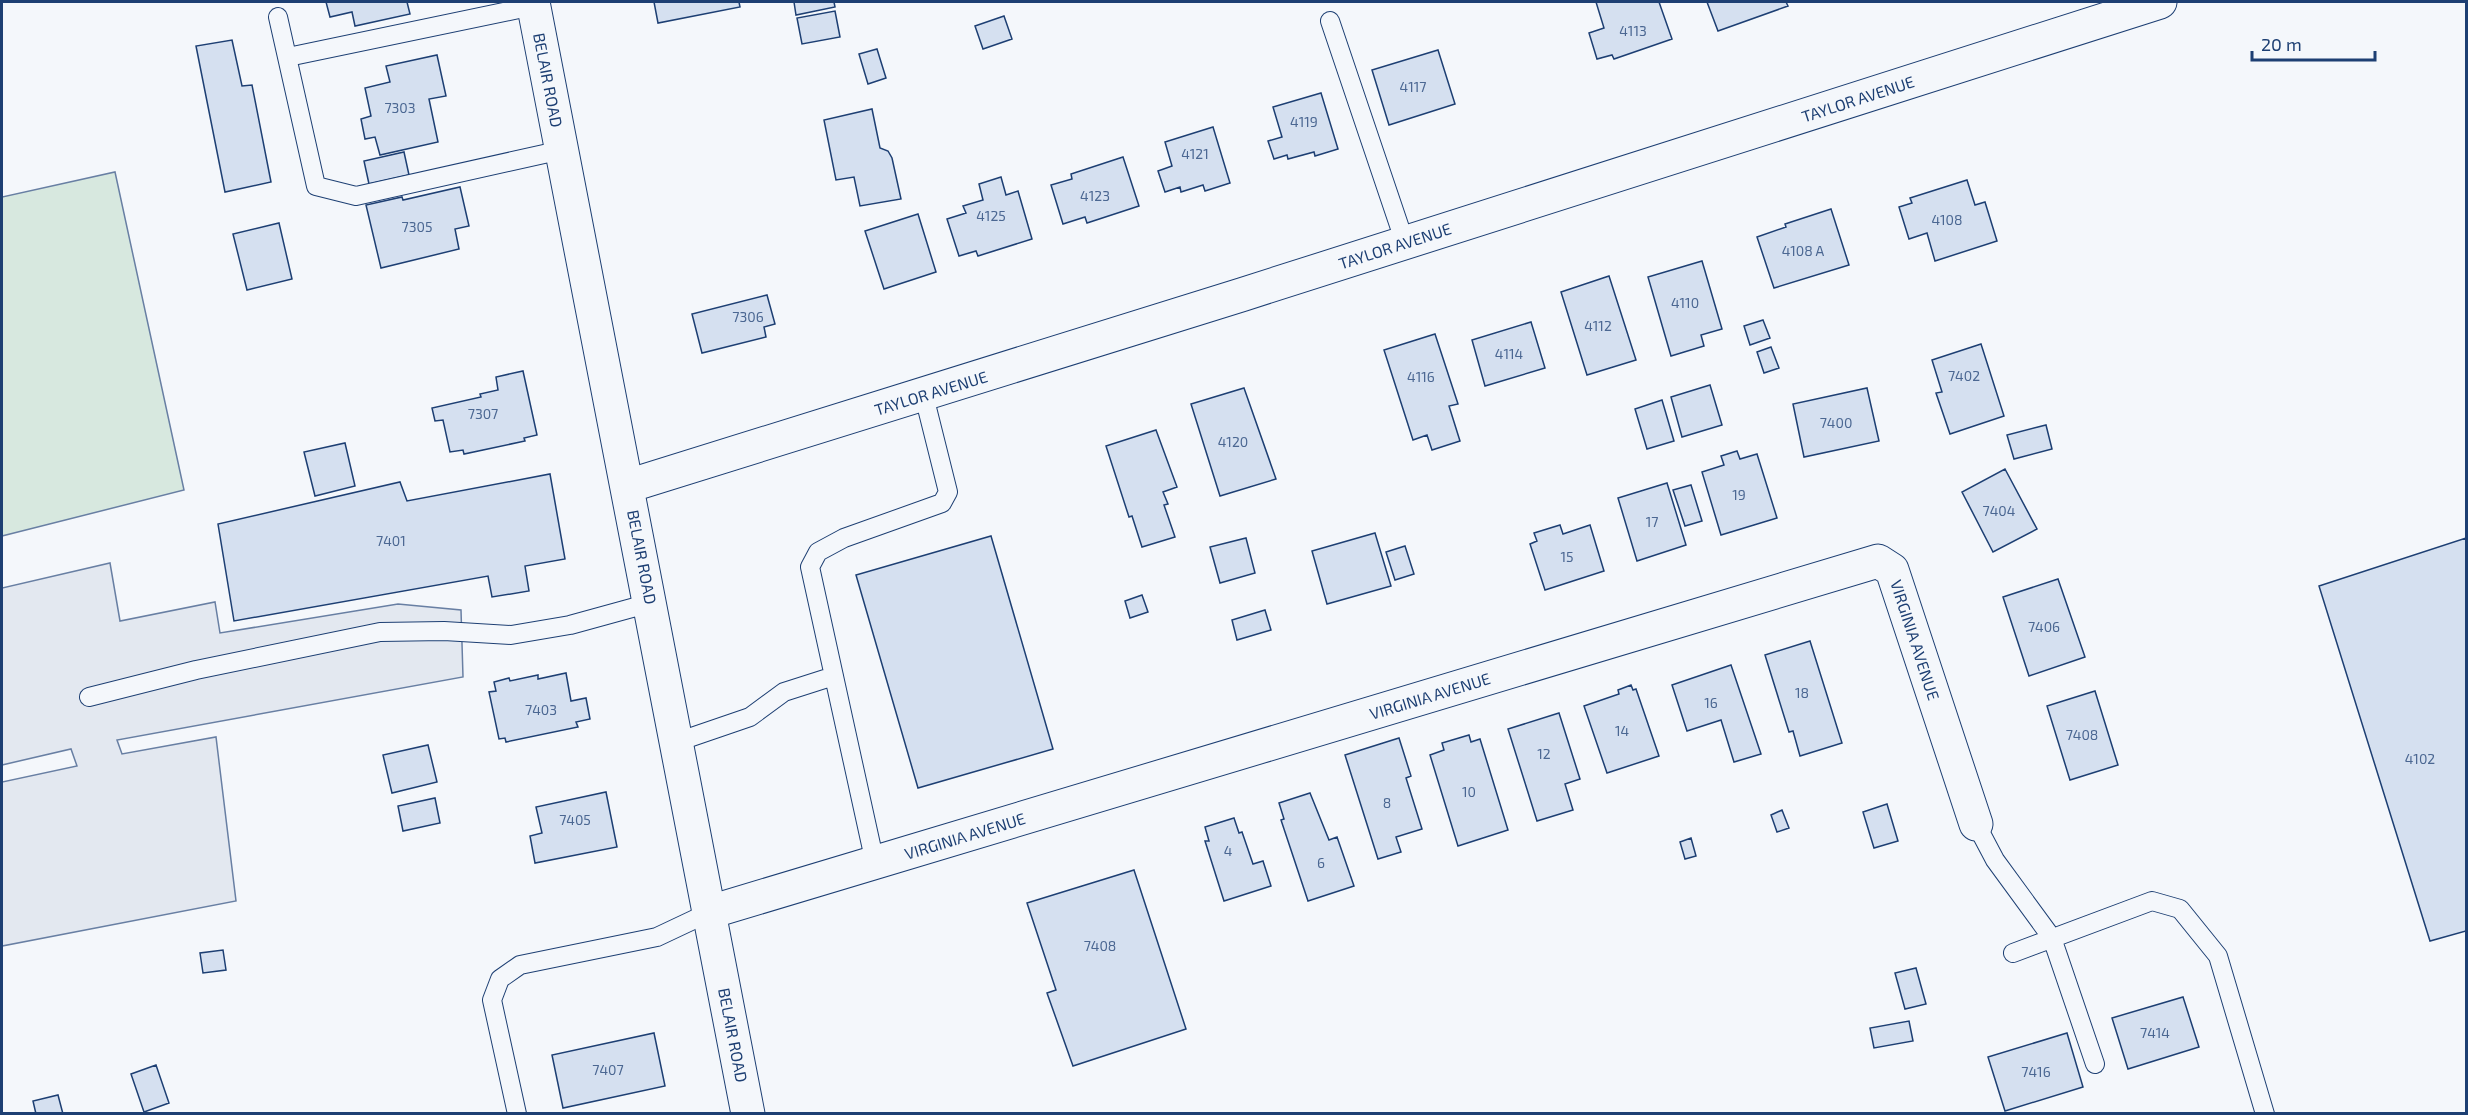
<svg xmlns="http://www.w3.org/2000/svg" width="2468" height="1115" font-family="'Exo 2',sans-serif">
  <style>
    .green { fill: #d7e8df; stroke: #687fa3; stroke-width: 1.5 }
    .parking { fill: #e3e8f0; stroke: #687fa3; stroke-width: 1.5 }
    .building { fill: #d5e0f0; stroke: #1d3f73; stroke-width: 1.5 }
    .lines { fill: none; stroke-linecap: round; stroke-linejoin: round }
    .service-casing { stroke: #1d3f73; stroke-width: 20 }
    .minor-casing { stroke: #1d3f73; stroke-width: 35 }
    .secondary-casing { stroke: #1d3f73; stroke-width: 35 }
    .primary-casing { stroke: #1d3f73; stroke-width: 35 }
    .service { stroke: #f4f7fb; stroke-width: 18 }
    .minor { stroke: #f4f7fb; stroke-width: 33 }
    .secondary { stroke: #f4f7fb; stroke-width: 33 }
    .primary { stroke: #f4f7fb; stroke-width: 33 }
    .labels { text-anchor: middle; stroke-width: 4.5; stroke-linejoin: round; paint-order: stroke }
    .number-label { font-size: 14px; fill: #4b6792 }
    .street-label { font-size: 16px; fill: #1d3f73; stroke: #f4f7fb }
  </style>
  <rect width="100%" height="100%" fill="#f4f7fb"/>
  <path class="green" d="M115 172 184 490 2 536V197Z"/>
  <path class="parking" d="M110 563 120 621 215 602 220 633 398 604 461 610 463 677 117 740 122 754 216 737 236 901 2 946V782L77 766 71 749 2 765V588Z"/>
  <path class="building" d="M326 2H407L410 14 355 26 352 12 330 17Z
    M654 2H739L740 7 658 23Z
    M794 2H834L835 7 796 15Z
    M1596 2H1659L1672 39 1614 59 1612 55 1597 59 1589 33 1604 28Z
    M1707 2H1786L1788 6 1718 31Z
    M835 11 840 37 802 44 797 18Z
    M1004 16 1012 39 983 49 975 26Z
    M232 40 242 86 252 85 271 182 225 192 196 46Z
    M877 49 886 78 868 84 859 54Z
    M1438 50 1455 104 1389 125 1372 70Z
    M437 55 446 96 429 99 438 142 380 155 375 137 365 139 361 119 371 116 365 88 390 82 386 66Z
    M1321 93 1338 149 1315 156 1314 152 1288 159 1287 155 1274 159 1268 141 1282 137 1273 107Z
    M872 109 880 148 888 151 892 158 901 199 860 206 854 177 836 180 824 120Z
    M1213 127 1230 183 1205 191 1203 185 1181 192 1180 187 1165 192 1158 171 1172 166 1165 142Z
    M404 152 409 175 369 184 364 161Z
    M1123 157 1139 206 1087 223 1085 217 1063 224 1051 185 1072 179 1071 174Z
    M1001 177 1006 195 1018 191 1032 239 978 256 976 251 959 256 947 219 966 213 963 206 983 200 979 184Z
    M1967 180 1975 205 1985 202 1997 241 1935 261 1927 233 1909 239 1899 207 1912 203 1910 198Z
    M460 187 469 226 455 229 459 249 381 268 366 205 402 197 403 200Z
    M1831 209 1849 265 1774 288 1757 237 1786 227 1785 224Z
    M918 214 936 272 884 289 865 231Z
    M279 223 292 279 247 290 233 234Z
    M1702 261 1722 329 1701 335 1704 346 1671 356 1648 277Z
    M1609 276 1636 360 1587 375 1561 292Z
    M767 295 775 324 764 327 766 337 702 353 692 314Z
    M1763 320 1770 338 1750 345 1744 326Z
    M1531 322 1545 368 1485 386 1472 340Z
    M1435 334 1458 404 1449 406 1460 441 1432 450 1427 435 1413 440 1384 350Z
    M1981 344 2004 416 1950 434 1936 393 1942 392 1932 360Z
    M1771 347 1779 368 1764 373 1757 352Z
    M523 371 537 435 524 438 525 441 464 454 463 450 450 452 443 420 435 421 432 408 481 397 480 394 498 390 496 377Z
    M1710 385 1722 425 1682 437 1671 397Z
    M1244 388 1276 479 1220 496 1191 404Z
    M1867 388 1879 441 1804 457 1793 404Z
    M1662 400 1674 441 1647 449 1635 409Z
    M2046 425 2052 449 2014 459 2007 435Z
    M1156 430 1177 487 1163 492 1168 504 1164 505 1175 537 1142 547 1132 516 1129 517 1106 446Z
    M345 443 355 486 315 496 304 452Z
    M1737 451 1740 459 1757 454 1777 518 1721 535 1702 472 1724 465 1721 456Z
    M2005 469 2037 529 1993 552 1962 492Z
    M550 474 565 559 525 566 529 591 492 597 488 576 234 621 218 524 400 482 407 501Z
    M1667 483 1686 545 1637 561 1618 498Z
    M1691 485 1702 521 1685 526 1673 490Z
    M1560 525 1563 534 1590 525 1604 571 1545 590 1530 544 1537 541 1534 533Z
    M1375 533 1391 586 1327 604 1312 551Z
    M991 536 1053 749 918 788 856 575Z
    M1246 538 1255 573 1220 583 1210 547Z
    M2466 538V931L2430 941 2319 586Z
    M1405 546 1414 574 1395 580 1386 552Z
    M2058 579 2085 657 2029 676 2003 597Z
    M1142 595 1148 612 1130 618 1125 601Z
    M1265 610 1271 630 1237 640 1232 620Z
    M1810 641 1842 743 1800 756 1793 731 1789 732 1765 655Z
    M1731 665 1761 754 1734 762 1721 720 1687 731 1672 685Z
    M566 673 571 701 586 698 590 719 576 722 578 727 506 742 505 738 499 739 489 692 496 691 494 682 509 678 510 681 538 675V679Z
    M1631 685 1633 690 1636 689 1659 756 1607 773 1584 706 1619 694 1618 690Z
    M2095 691 2118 765 2070 780 2047 706Z
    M1559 713 1580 779 1565 784 1573 810 1537 821 1508 729Z
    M1469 735 1471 742 1480 739 1508 830 1458 846 1430 755 1444 750 1442 743Z
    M1399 738 1411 776 1406 778 1422 829 1396 837 1401 852 1378 859 1345 755Z
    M428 745 437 782 392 793 383 755Z
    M606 792 617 847 535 863 530 836 542 833 536 807Z
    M1310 793 1329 840 1337 837 1354 886 1308 901 1281 820 1284 819 1279 803Z
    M435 798 440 823 403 831 398 806Z
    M1887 804 1898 841 1874 848 1863 812Z
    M1782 810 1789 828 1777 832 1771 815Z
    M1234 818 1239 833 1242 832 1253 864 1263 861 1271 886 1224 901 1205 841H1209L1205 827Z
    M1691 838 1696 856 1685 859 1680 842Z
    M1134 870 1186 1029 1073 1066 1047 993 1056 990 1027 903Z
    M223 950 226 970 203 973 200 953Z
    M1916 968 1926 1004 1905 1009 1895 973Z
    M2183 997 2199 1047 2128 1069 2112 1018Z
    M1909 1021 1913 1041 1874 1048 1870 1028Z
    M654 1033 665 1086 563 1108 552 1055Z
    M2067 1033 2083 1087 2005 1111 1988 1057Z
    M156 1065 169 1103 144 1112 131 1074Z
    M58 1095 63 1114H36L33 1101Z"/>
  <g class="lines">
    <g class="service-casing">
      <path id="service" d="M278 17 316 186 356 196 562 150
        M1330 21 1405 243
        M288 57 533 6
        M89 697 196 670 380 632 444 631 511 635 570 625 650 603
        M677 742 750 717 784 692 834 676
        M1976 824 1995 860 2052 938 2095 1064
        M875 863 810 567 818 552 844 538 942 503 948 492 924 396
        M2013 953 2152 901 2180 909 2218 956 2265 1114
        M517 1114 492 1000 500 979 520 965 657 937 710 912"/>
    </g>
    <g class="minor-casing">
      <path id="minor" d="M710 912 1878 561 1892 570 1976 824"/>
    </g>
    <g class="secondary-casing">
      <path id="secondary" d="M628 486C1140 329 1650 165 2160 2"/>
    </g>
    <g class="primary-casing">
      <path id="primary" d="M533 2 748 1114"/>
    </g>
    <use href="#service" class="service"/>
    <use href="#minor" class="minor"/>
    <use href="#secondary" class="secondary"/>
    <use href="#primary" class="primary"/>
  </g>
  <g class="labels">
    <g class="number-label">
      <text x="1633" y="36">4113</text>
      <text x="1413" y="92">4117</text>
      <text x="400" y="113">7303</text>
      <text x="1304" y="127">4119</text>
      <text x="1195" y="159">4121</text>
      <text x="1095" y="201">4123</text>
      <text x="991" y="221">4125</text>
      <text x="1947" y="225">4108</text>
      <text x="417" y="232">7305</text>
      <text x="1803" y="256">4108 A</text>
      <text x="1685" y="308">4110</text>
      <text x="748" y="322">7306</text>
      <text x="1598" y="331">4112</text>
      <text x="1509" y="359">4114</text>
      <text x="1964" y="381">7402</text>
      <text x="1421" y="382">4116</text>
      <text x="483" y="419">7307</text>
      <text x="1836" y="428">7400</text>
      <text x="1233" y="447">4120</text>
      <text x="1739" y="500">19</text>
      <text x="1999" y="516">7404</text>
      <text x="1652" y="527">17</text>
      <text x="391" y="546">7401</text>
      <text x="1567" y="562">15</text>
      <text x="2044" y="632">7406</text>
      <text x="1802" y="698">18</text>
      <text x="1711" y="708">16</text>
      <text x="541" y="715">7403</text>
      <text x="1622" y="736">14</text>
      <text x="2082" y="740">7408</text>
      <text x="1544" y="759">12</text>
      <text x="2420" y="764">4102</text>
      <text x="1469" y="797">10</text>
      <text x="1387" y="808">8</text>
      <text x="575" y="825">7405</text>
      <text x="1228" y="856">4</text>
      <text x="1321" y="868">6</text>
      <text x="1100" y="951">7408</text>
      <text x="2155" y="1038">7414</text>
      <text x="608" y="1075">7407</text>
      <text x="2036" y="1077">7416</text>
    </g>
    <g class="street-label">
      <text transform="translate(548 80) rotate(79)" y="6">BELAIR ROAD</text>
      <text transform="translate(1858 99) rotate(-18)" y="6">TAYLOR AVENUE</text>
      <text transform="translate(1395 246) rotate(-18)" y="6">TAYLOR AVENUE</text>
      <text transform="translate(931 393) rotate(-17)" y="6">TAYLOR AVENUE</text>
      <text transform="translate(642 557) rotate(79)" y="6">BELAIR ROAD</text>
      <text transform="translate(1915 640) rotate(72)" y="6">VIRGINIA AVENUE</text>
      <text transform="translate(1430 696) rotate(-17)" y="6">VIRGINIA AVENUE</text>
      <text transform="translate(965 836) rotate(-17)" y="6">VIRGINIA AVENUE</text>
      <text transform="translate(733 1035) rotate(79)" y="6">BELAIR ROAD</text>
    </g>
  </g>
  <rect width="2468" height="1115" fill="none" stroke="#1d3f73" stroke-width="6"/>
  <path d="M2252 51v9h123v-9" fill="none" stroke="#1d3f73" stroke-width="3"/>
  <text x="2261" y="51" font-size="18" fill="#1d3f73" stroke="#f4f7fb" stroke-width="4.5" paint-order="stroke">20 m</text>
</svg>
